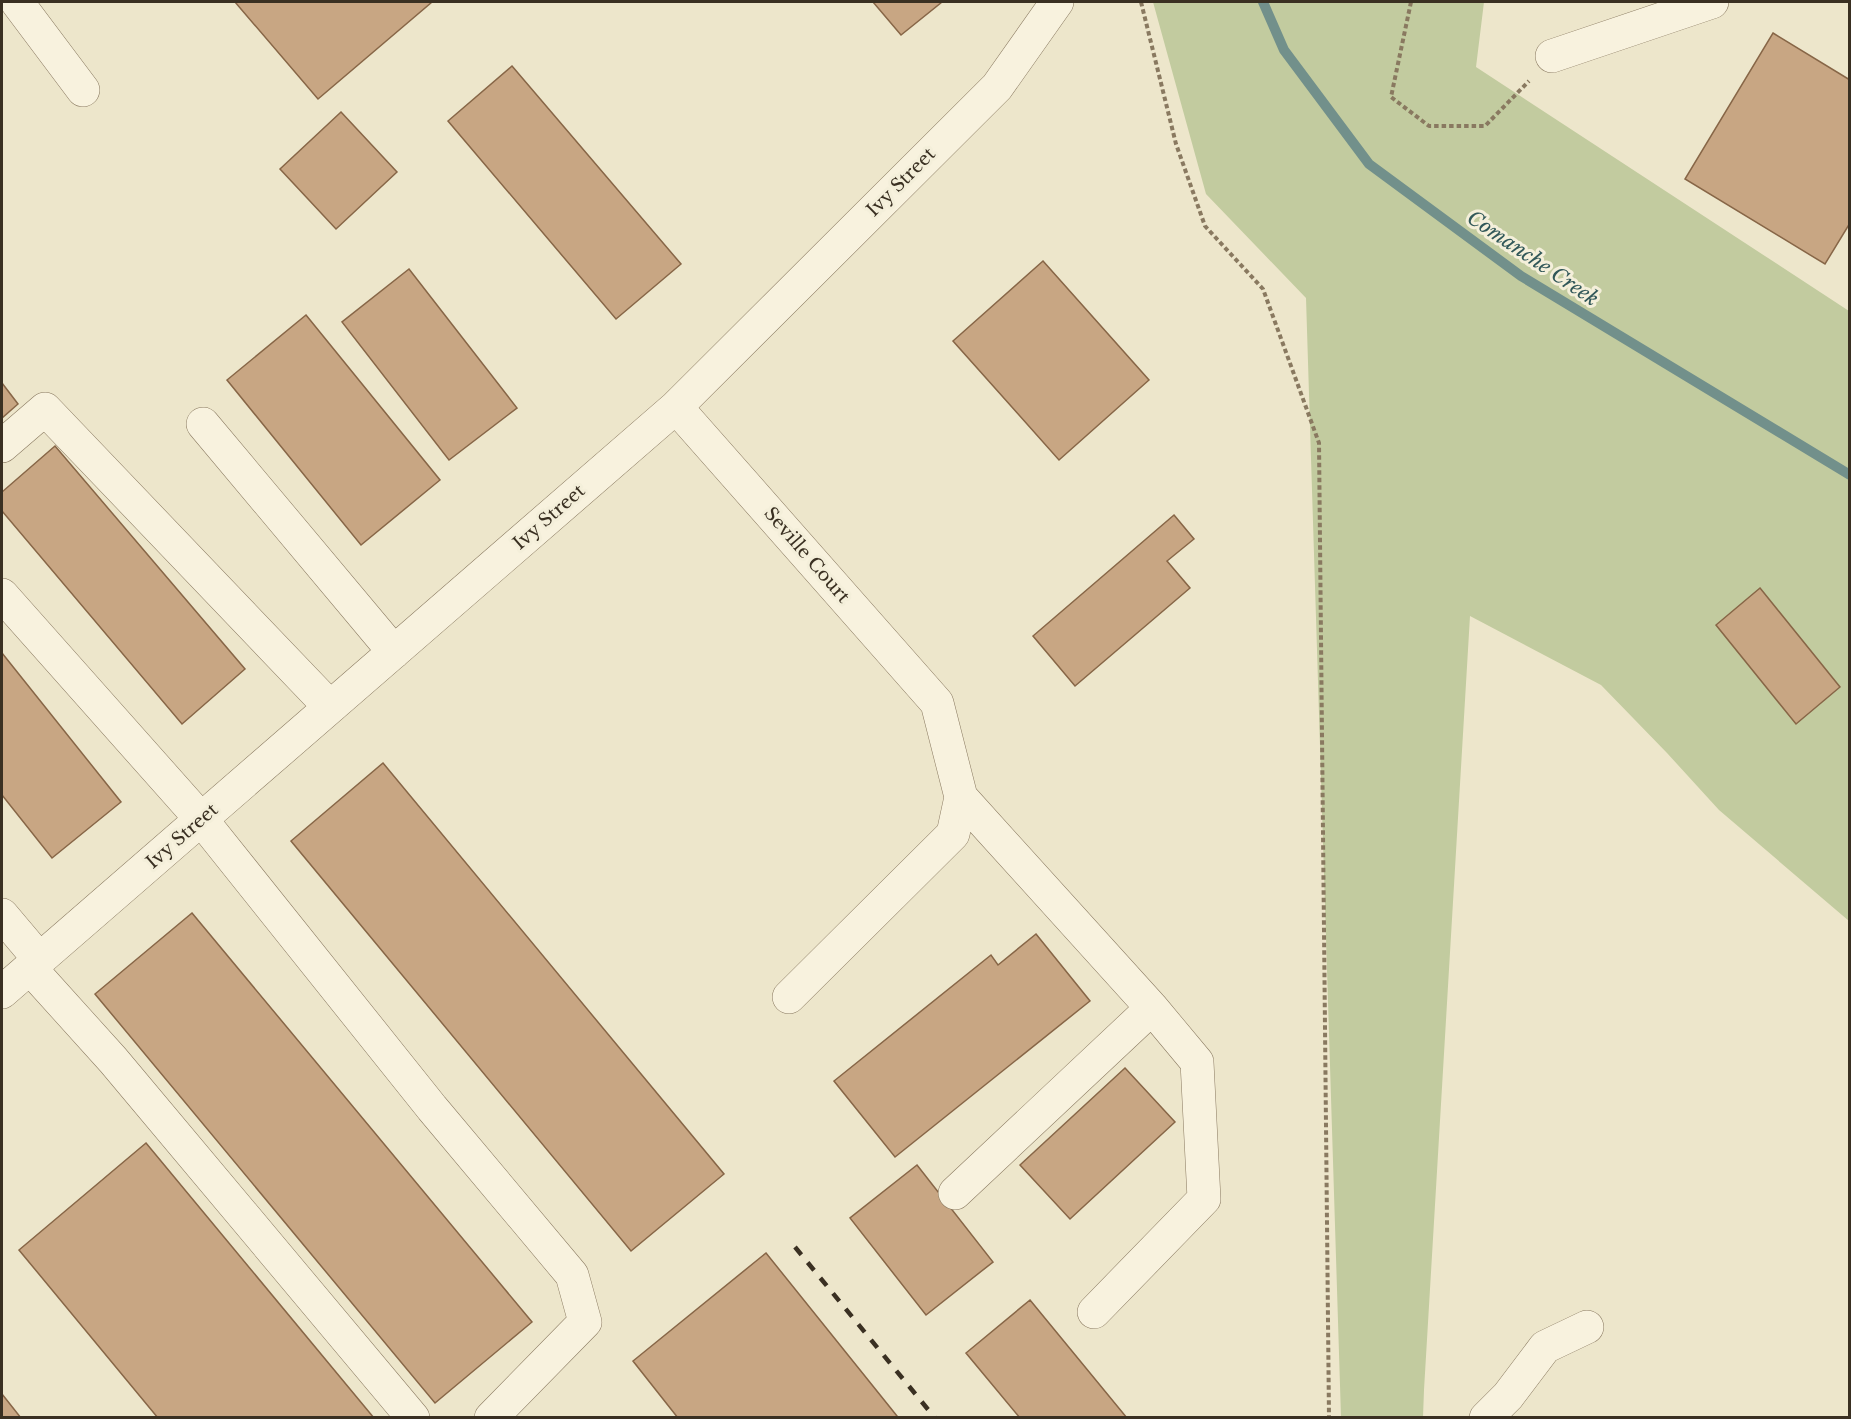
<svg xmlns="http://www.w3.org/2000/svg" width="1851" height="1419" font-family="'Libre Baskerville',serif">
  <style>
    .green { fill: #c2cb9f }
    .lines { fill: none; stroke-linecap: round; stroke-linejoin: round }
    .stream { stroke: #72908b; stroke-width: 10 }
    .building { fill: #c8a683; stroke: #876647; stroke-width: 1.5 }
    .minor-casing { stroke: #897960; stroke-width: 34 }
    .path { stroke: #897960; stroke-width: 4; stroke-dasharray: 4.5 3; stroke-linecap: butt }
    .minor { stroke: #f8f2de; stroke-width: 33 }
    .rail { stroke: #3a3022; stroke-width: 4.5; stroke-dasharray: 10 10; stroke-linecap: butt }
    .labels { text-anchor: middle; stroke-width: 6; stroke-linejoin: round; paint-order: stroke }
    .street-label { font-size: 18px; fill: #3a3022; stroke: #f4efda }
    .water-label { font-size: 20px; font-style: italic; fill: #325859; stroke: #f4efda }
  </style>
  <rect width="100%" height="100%" fill="#ede6cb"/>
  <path class="green" d="M1153 2H1484L1476 67 1849 311V921L1719 810 1667 753 1601 685 1470 616 1424 1390 1423 1417H1341L1306 298 1206 194Z"/>
  <g class="lines">
    <path class="stream" d="M1263 2 1284 50 1369 164 1521 276 1850 475"/>
  </g>
  <path class="building" d="M235 2H432L318 99Z
    M873 2H942L901 35Z
    M1773 33 1850 80V223L1825 264 1685 179Z
    M512 66 681 264 616 319 448 121Z
    M341 112 397 172 336 229 280 169Z
    M1043 261 1149 380 1059 460 953 341Z
    M409 269 517 408 449 460 342 322Z
    M306 315 440 480 361 545 227 380Z
    M2 383 18 404 2 418Z
    M55 446 245 669 182 724 2 511V492Z
    M1174 515 1194 539 1167 561 1190 588 1075 686 1033 636Z
    M1760 588 1840 687 1796 724 1716 625Z
    M2 653 121 802 52 858 2 795Z
    M383 763 724 1174 631 1251 291 841Z
    M192 913 532 1322 435 1403 95 994Z
    M1036 934 1090 1001 895 1157 834 1081 991 955 998 965Z
    M1125 1068 1175 1122 1070 1219 1020 1165Z
    M146 1143 374 1418H158L19 1250Z
    M917 1165 993 1262 926 1315 850 1218Z
    M766 1253 897 1416 895 1418H678L633 1361Z
    M1030 1300 1127 1418H1020L966 1353Z
    M2 1394 21 1418H2Z"/>
  <g class="lines">
    <g class="minor-casing">
      <path id="minor" d="M17 2 83 90
        M1552 56 1712 2
        M676 407 937 703 961 797 953 834 789 997
        M203 424 394 652
        M2 446 45 409 330 707
        M2 595 201 819 432 1108 572 1275 585 1322 491 1418
        M961 797 1152 1008 1197 1062 1204 1199 1094 1312
        M2 915 40 960
        M30 968 113 1060 413 1418
        M2 992 676 407 997 87 1057 2
        M955 1193 1152 1008
        M1486 1418 1508 1396 1545 1347 1587 1327"/>
    </g>
    <path class="path" d="M1141 2 1176 144 1205 226 1263 289 1319 443 1329 1418
      M1411 2 1391 97 1429 126H1485L1529 81"/>
    <use href="#minor" class="minor"/>
    <path class="rail" d="M795 1247 935 1418"/>
  </g>
  <g class="labels">
    <g class="street-label">
      <text transform="translate(901 182) rotate(-45)" y="6">Ivy Street</text>
      <text transform="translate(549 517) rotate(-41)" y="6">Ivy Street</text>
      <text transform="translate(807 555) rotate(49)" y="6">Seville Court</text>
      <text transform="translate(182 836) rotate(-41)" y="6">Ivy Street</text>
    </g>
    <g class="water-label">
      <text transform="translate(1533 258) rotate(34)" y="7">Comanche Creek</text>
    </g>
  </g>
  <rect width="1851" height="1419" fill="none" stroke="#3a3022" stroke-width="6"/>
</svg>
